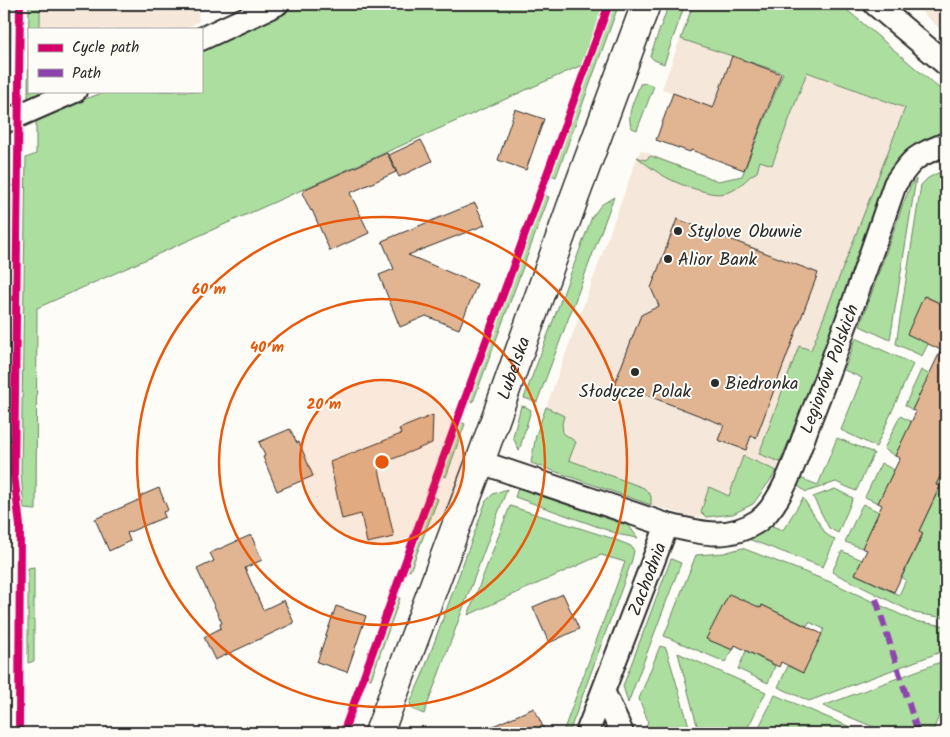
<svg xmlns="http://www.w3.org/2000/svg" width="950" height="737" font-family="Kalam,sans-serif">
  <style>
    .built { fill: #f5e7d9 }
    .green { fill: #acde9f; stroke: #6c8465 }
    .building { fill: #e1b592; stroke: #2b2b2b }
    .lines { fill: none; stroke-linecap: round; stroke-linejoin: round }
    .street-casing { stroke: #2b2b2b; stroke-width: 26 }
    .secondary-casing { stroke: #2b2b2b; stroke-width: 31 }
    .street { stroke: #fdfcf7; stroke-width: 22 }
    .secondary { stroke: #fdfcf7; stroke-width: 28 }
    .quiet { stroke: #8e44ad; stroke-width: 6; stroke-dasharray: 12 6; stroke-linecap: butt }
    .cycleway-casing { stroke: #fdfcf7; stroke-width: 11 }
    .cycleway { stroke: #d6006c; stroke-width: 8 }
    .ring { fill: none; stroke: #e8590c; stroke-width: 2.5 }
    .poi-dot { fill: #2b2b2b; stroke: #fdfcf7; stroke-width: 2 }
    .labels { text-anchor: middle; stroke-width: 4; stroke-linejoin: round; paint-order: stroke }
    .poi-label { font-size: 18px; fill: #2b2b2b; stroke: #fdfcf7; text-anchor: start }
    .street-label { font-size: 18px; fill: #2b2b2b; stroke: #fdfcf7 }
    .centre { fill: #e8590c; stroke: #fdfcf7; stroke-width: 2.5 }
    .ring-label { font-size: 15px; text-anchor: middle; font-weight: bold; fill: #e8590c; stroke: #fdfcf7; stroke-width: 4; stroke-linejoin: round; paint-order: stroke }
  </style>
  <rect width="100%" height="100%" fill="#fdfcf7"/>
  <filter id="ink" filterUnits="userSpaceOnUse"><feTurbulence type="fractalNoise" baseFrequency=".02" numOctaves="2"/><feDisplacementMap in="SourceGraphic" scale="10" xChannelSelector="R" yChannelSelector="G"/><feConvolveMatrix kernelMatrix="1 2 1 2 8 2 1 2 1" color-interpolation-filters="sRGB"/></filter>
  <g filter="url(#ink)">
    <path class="built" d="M40 4H196L199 21 185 29H40Z
      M693 4H840L940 89 946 120V128L900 158 890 170 811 389 777 471 753 504 733 514 692 517 651 505 531 463 536 435 640 150 718 181 742 176 785 71 733 55 709 116 701 103 662 89Z
      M918 4H946V34L916 7Z"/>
    <path class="green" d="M4 4H11L10 108 4 111Z
      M29 4H40V29H29V91H39V96L28 101Z
      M298 4H604L582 65 37 308 36 510 24 509 21 472 26 158 36 154V123L42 114 108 91H201V49Z
      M614 4H619L556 177 551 175Z
      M669 4H685L664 64 654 60 650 56Z
      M693 4H840L940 89 946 120V128L900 158 890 170 811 389 780 462 759 454 799 346 811 350 905 108 807 72 772 165 760 161 757 172C745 178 739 191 725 193 717 195 709 193 702 191 675 184 659 175 637 157L645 160 651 156 718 181 742 176 783 73 681 39Z
      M646 83 654 86 637 130 632 128C625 115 636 97 640 84Z
      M9 164 4 473V166Z
      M946 169V306L925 296 928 344 922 356 896 344 921 185 928 178Z
      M916 179 890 340 860 326 902 207 910 187Z
      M544 195 549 197 473 402 469 400Z
      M614 197 537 402 524 398 592 217 601 205Z
      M856 338 913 364 876 447 841 430 862 378 844 370Z
      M921 370 946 384V396L924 386 912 410 905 405Z
      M521 406 526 407 531 410 519 451 513 437Z
      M546 407 564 416 562 424 563 433 576 442 569 460 644 488 651 496V505L531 463 536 435Z
      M900 416 912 422 895 456 884 449Z
      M460 422 465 424 446 477 441 475Z
      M837 438 874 453 856 491 836 482 806 492 798 486 800 478 818 485Z
      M743 456 777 471 753 504 733 514 706 517 701 512 709 487 729 496Z
      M881 463 894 470 878 503 865 497Z
      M946 463V618L914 613 832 572 842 551 862 560 855 574 899 595 906 580 902 577 923 534 919 531 940 487 936 484Z
      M518 488 629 526 638 538 621 535 515 497Z
      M507 489 424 714 412 709 410 703 422 676 486 501 493 494Z
      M835 489 853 498 838 533 829 528 813 497Z
      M434 497 438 499 410 571 406 570Z
      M803 498 826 534 835 540 823 567 748 539 769 525 783 530Z
      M863 504 879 512 862 548 845 542 860 509Z
      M510 506 611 538 631 546 634 551 632 560 570 730 563 732 625 562 601 555 468 615Z
      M742 548 833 583 914 621 946 626V650L809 701 778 687 788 666 803 673 824 629 809 622 807 626 762 605 761 609 707 639 733 650 725 662 664 636 696 555 724 553Z
      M671 559 681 563 628 703 623 686Z
      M34 567V661L28 663V568Z
      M397 597 400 598 371 679 367 678Z
      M660 646 666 648 691 733H647L645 729 648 721 639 699Z
      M746 651 775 666 768 683 738 669Z
      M678 653 766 692 745 733H699Z
      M946 660V699L932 733H888L823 706Z
      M775 695 864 733H778L773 731 772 733H756Z"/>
    <path class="building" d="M732 56 781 74 744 170 691 150 690 152 656 140 673 93 713 108Z
      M515 109 544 119 526 170 498 160Z
      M421 140 432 161 399 177 389 155Z
      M387 153 396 172 350 193 369 233 330 251 312 210 311 211 302 193 304 192 303 190Z
      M475 203 485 225 408 255 477 284 459 329 426 316 400 327 379 275 394 269 382 241Z
      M677 219 818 273 756 438 751 436 746 450 718 440 724 425 615 383 641 315 659 306 651 288Z
      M924 296 946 306V463L936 485 940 486 919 531 923 533 894 592 855 574 867 550 862 548 882 505 878 503 900 458 895 456 916 412 912 410 941 350 907 334Z
      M433 415 432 443 378 465 394 537 367 543 361 514 342 519 330 462 401 434 399 429Z
      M290 429 297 443 299 442 313 476 277 491 263 457 265 456 259 442Z
      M159 488 168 510 163 512 165 517 127 533 130 541 109 551 95 519 141 499 140 496Z
      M251 535 262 560 245 568 263 610 284 600 294 623 215 660 204 637 221 628 220 624 222 623 197 569 214 561 210 553Z
      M563 594 579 629 549 643 533 607Z
      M729 594 761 608 762 605 822 634 803 673 781 662 779 667 735 645 733 650 706 639Z
      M336 606 366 616 347 672 317 662Z
      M534 708 546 733H477Z"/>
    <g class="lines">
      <g class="street-casing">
        <g id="street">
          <path d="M875 4 946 64"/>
          <path d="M201 39 277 4"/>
          <path d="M4 122 75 91"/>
          <path d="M480 462 667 525 587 733"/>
          <path id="s1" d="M667 525C700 533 728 541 758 521 784 503 800 446 811 417 841 340 868 263 895 184 913 157 916 156 946 144"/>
          <path d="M604 693 622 733"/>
        </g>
      </g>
      <g class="secondary-casing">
        <g id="secondary">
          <path id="s2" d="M379 733 480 462 575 196 646 4"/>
        </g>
      </g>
      <use href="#street" class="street"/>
      <use href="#secondary" class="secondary"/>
      <path class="quiet" d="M876 599 918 733"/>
      <g class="cycleway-casing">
        <path id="cycleway" d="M19 733 20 526 14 474 20 4
          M343 733 609 4"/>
      </g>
      <use href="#cycleway" class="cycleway"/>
    </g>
  </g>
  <circle cx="382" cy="462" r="82" fill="#e8590c" fill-opacity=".12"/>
  <g class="ring">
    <circle cx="382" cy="462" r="82"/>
    <circle cx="382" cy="462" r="163"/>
    <circle cx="382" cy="462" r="245"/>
  </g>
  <g class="poi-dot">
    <circle cx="678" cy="231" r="5"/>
    <circle cx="668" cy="259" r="5"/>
    <circle cx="635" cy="372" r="5"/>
    <circle cx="715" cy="383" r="5"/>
  </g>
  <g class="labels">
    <g class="poi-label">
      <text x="688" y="237">Stylove Obuwie</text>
      <text x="678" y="265">Alior Bank</text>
      <text x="725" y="389">Biedronka</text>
      <text x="635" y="397" text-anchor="middle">Słodycze Polak</text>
    </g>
    <g class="street-label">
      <text dy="6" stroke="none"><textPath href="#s2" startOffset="389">Lubelska</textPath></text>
      <text dy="6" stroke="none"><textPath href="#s1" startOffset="264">Legionów Polskich</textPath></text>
      <text transform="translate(647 579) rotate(-69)" y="6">Zachodnia</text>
    </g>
  </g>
  <circle cx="382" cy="462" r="8" class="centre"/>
  <g class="ring-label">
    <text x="209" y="294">60 m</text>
    <text x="267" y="352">40 m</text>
    <text x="324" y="409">20 m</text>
  </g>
  <rect width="950" height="737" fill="none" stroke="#fdfcf7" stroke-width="20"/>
  <rect x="10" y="10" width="930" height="717" fill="none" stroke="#2b2b2b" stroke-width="2" filter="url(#ink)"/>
  <rect x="28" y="28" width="175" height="65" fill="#fdfcf7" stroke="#a9a8a5"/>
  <rect x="38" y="44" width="25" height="8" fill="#d6006c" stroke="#a9a8a5"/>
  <text x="72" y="52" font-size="15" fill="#2b2b2b">Cycle path</text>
  <rect x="38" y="69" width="25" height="8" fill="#8e44ad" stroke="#a9a8a5"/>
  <text x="72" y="78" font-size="15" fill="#2b2b2b">Path</text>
</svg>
